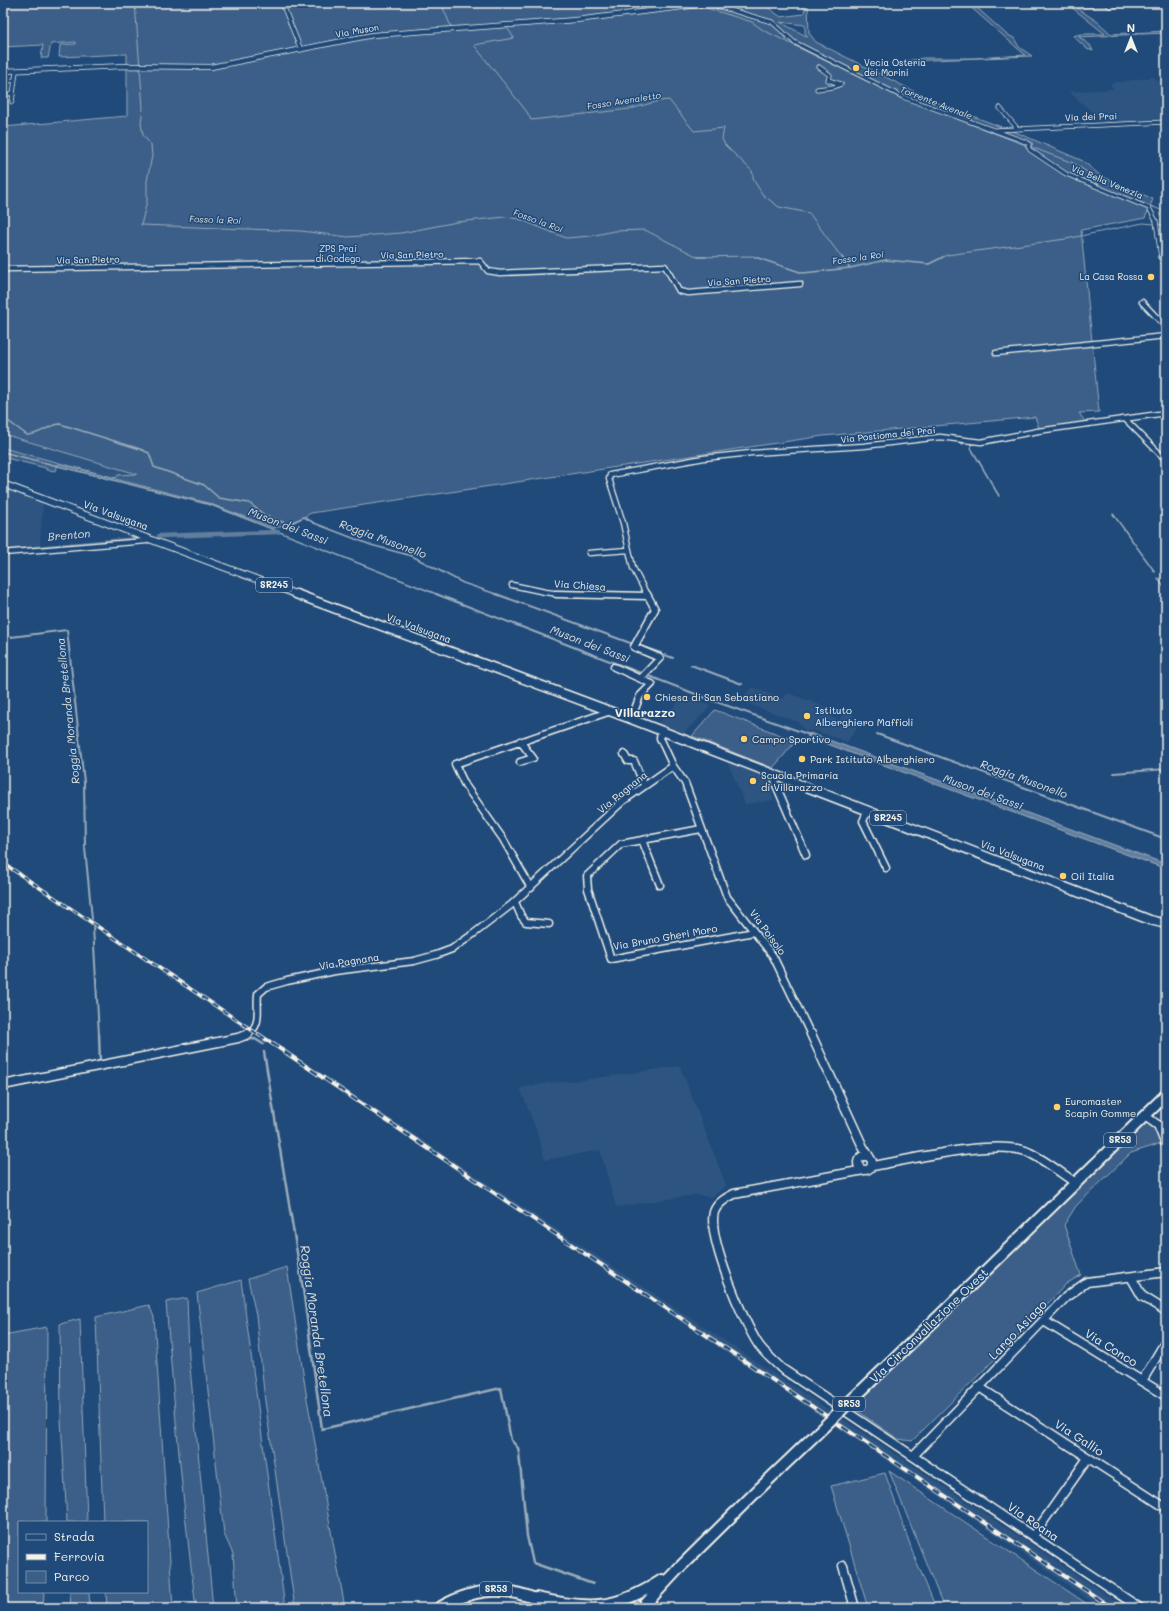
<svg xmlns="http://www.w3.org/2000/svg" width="1169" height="1611" font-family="Mali,sans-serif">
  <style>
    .built { fill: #2d5581 }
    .green { fill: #3a5f88; stroke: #97a8b8; fill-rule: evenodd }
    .water { fill: #627e9d; stroke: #9cacbb }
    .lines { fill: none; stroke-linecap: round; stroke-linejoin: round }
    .stream-far3 { stroke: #9cacbb; stroke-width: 1 }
    .stream-far2 { stroke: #9cacbb; stroke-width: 1.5 }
    .stream-far1 { stroke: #9cacbb; stroke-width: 2 }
    .stream { stroke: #9cacbb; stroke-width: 2.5 }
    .canal { stroke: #627e9d; stroke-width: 4.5 }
    .minor-far3-casing { stroke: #f4f1e8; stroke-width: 5 }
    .minor-far2-casing { stroke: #f4f1e8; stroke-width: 7 }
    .minor-far1-casing { stroke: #f4f1e8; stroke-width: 9 }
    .minor-casing { stroke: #f4f1e8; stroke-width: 11 }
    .major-far3-casing { stroke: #f4f1e8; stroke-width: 6 }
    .major-far2-casing { stroke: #f4f1e8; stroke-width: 8 }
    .major-far1-casing { stroke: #f4f1e8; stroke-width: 11 }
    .major-casing { stroke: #f4f1e8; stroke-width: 14 }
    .minor-far3 { stroke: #1f4a7a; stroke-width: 3.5 }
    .minor-far2 { stroke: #1f4a7a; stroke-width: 4.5 }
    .minor-far1 { stroke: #1f4a7a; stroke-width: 6 }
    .minor { stroke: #1f4a7a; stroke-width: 8 }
    .major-far3 { stroke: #1f4a7a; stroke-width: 4.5 }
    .major-far2 { stroke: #1f4a7a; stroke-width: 6 }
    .major-far1 { stroke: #1f4a7a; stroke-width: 8 }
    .major { stroke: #1f4a7a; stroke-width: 10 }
    .rail-far1-casing { stroke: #f4f1e8; stroke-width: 3.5 }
    .rail-casing { stroke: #f4f1e8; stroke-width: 4 }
    .rail-far1 { stroke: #1f4a7a; stroke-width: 2; stroke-dasharray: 6; stroke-linecap: butt }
    .rail { stroke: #1f4a7a; stroke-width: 2.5; stroke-dasharray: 8; stroke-linecap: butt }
    .major-bridge-casing { stroke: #f4f1e8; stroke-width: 14; stroke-linecap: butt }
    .major-bridge { stroke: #1f4a7a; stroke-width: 10 }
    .poi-dot { fill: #ffd166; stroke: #1f4a7a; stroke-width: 1.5 }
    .labels { text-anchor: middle; stroke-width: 3; stroke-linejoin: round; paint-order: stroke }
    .far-street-label { font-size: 9px; fill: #f4f1e8; stroke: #1f4a7a }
    .far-poi-label { font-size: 9px; fill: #f4f1e8; stroke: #1f4a7a; text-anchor: start }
    .far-water-label { font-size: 9px; font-style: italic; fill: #dee0dd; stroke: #1f4a7a }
    .far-park-label { font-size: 9px; fill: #e1e2de; stroke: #1f4a7a }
    .shield { fill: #1f4a7a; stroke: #b4bfc7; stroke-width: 1 }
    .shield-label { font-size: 9px; font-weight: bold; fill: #f4f1e8 }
    .street-label { font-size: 10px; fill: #f4f1e8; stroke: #1f4a7a }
    .poi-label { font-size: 10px; fill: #f4f1e8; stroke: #1f4a7a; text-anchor: start }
    .water-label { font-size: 11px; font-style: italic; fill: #dee0dd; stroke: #1f4a7a }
    .quarter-label { font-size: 12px; font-weight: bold; fill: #f4f1e8; stroke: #1f4a7a }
    .near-street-label { font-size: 12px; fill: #f4f1e8; stroke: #1f4a7a }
    .near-water-label { font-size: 13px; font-style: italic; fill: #dee0dd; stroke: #1f4a7a }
  </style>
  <rect width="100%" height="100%" fill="#1f4a7a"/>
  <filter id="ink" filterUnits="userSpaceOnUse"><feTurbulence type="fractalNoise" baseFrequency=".025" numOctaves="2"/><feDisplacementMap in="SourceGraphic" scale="8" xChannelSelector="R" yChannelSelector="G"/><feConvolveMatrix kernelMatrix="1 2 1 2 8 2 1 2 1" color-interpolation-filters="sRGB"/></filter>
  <g filter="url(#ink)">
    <path class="built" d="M1153 77 1166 87V121L1105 123 1069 92 1114 89 1110 85 1113 83Z
      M3 426 139 470 136 476 118 475 116 478 3 448Z
      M3 488 43 502 40 545 3 548Z
      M752 687 783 699 788 693 836 711 831 717 839 720 845 711 854 715 852 718 861 723 847 742 813 730 808 731 804 730 798 722 741 701Z
      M684 696 711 706 684 733 658 723Z
      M727 761 769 777 774 789 770 790 774 800 745 804Z
      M3 860 234 1015 253 1027 248 1031 3 866Z
      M257 1030 948 1489 1126 1608H1101L989 1530 253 1033Z
      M680 1066 726 1185 712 1197 694 1195 616 1207 600 1150 545 1160 537 1132 520 1088 548 1083 583 1080Z"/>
    <path class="green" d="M3 3H762L781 17 803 14 805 10 802 6 803 3H809L808 7 809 33 816 42 935 102 1020 134 1083 161 1101 176 1153 199 1145 218 1081 230 1099 412 1079 413 1086 423 1039 428 1035 417 823 436 311 513 289 525 274 528 208 503 58 464 56 471 46 470V468L6 458 3 460V448L116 478 118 475 137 474 3 434V127L127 116V54L59 57 60 45 76 44V42L51 44 48 58H41L43 45 3 47ZM780 22 805 25V33L808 37Z
      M966 3 974 5 1006 34 1014 38 1019 47 1032 56 907 61 923 58H974L1025 55Z
      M1166 3 1165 7 1155 5 1077 8 1098 22 1111 34 1166 31V33L1079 37 1090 45 1093 51 1087 49 1073 36 1081 34H1105L1070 6 1097 4Z
      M715 710 796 741 773 768 692 736Z
      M1145 1123 1154 1124 1162 1143 1131 1153 1076 1206 1064 1225 1081 1275 1066 1284 1009 1345 912 1441 898 1439 853 1408Z
      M287 1267 307 1399 345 1608H295L265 1401 256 1315 248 1279Z
      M241 1280 285 1608H237L233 1554 224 1534 197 1293Z
      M187 1298 189 1357 213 1608H196C183 1506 174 1404 166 1302Z
      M149 1305 154 1317 173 1608H107L106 1592H147V1522H103L96 1317Z
      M80 1319 87 1522H67L61 1420 60 1324Z
      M47 1327 46 1522H19V1592H44L43 1608H3V1335Z
      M898 1451 1038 1545 1037 1546Z
      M889 1471 1093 1608H944Z
      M885 1473 913 1553 936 1608H868L831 1486Z
      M1042 1547 1132 1608H1130Z
      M70 1592H89L90 1608H71Z"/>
    <path class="water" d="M810 733 1166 864V869L851 753 807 736Z"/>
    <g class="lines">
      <path class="stream-far3" d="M135 3 143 108 141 123 143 135 151 145 152 156 147 181V201L141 225 301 231 348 237 401 233 457 222 505 217 519 219 566 238 591 236 614 231 645 230 698 257 753 256 758 258
        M441 3 452 29
        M700 6 752 22 763 30 897 96
        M506 26 514 38 474 45 527 112 531 120 630 109 659 101 669 100 694 131 724 128 722 139 725 145 752 171 754 181 763 195 779 207 809 213 842 258
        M920 105 1073 163 1087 172 1099 185
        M1121 195 1161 210 1166 215
        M1166 238V240
        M1166 256V258
        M941 258 947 255 1066 239 1143 223 1166 225"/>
      <path class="stream-far2" d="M698 257H706
        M755 257 803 273 850 268 886 260 929 264 943 257
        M842 257 850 268
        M1166 257V259
        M8 421 27 435C40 435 48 425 60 424L140 449 149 453 154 467 204 485 219 498 249 503 266 516 288 524 304 517 314 523 371 545 412 556 463 583 499 595
        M1033 434 1039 433
        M958 441 963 444
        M971 444V448L999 496
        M971 444H980
        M987 444 1015 438
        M875 447 912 442
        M3 452 211 505 439 595
        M1113 514 1155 572
        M1158 578 1166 590"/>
      <path class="stream-far1" d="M436 594 711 700 810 735
        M496 594 633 644
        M11 637 67 630 84 782 85 846
        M3 638H5
        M637 645 661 653
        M665 655 673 658
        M691 665 742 684
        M877 734 1166 839
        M1114 773 1166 769
        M85 848 92 919
        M93 927 99 1035"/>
      <path class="stream" d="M99 1034 100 1063
        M243 1040 255 1039 263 1044
        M264 1052 303 1289 322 1429 501 1388 511 1440 518 1448 519 1453 527 1536 533 1563 593 1584"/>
      <path class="canal" d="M159 536 278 532
        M3 551 137 539"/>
      <g class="minor-far3-casing">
        <path id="minor-far3" d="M282 3 301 50
          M710 4 772 22 794 42 903 97 1026 142 1030 144 1028 146 1030 150 1066 174 1149 208 1156 221 1161 258
          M1109 6 1165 3
          M3 82 14 80
          M817 89 834 87 841 84 828 80 830 75 819 67
          M3 95 13 93
          M12 102 16 71
          M1000 108 1017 128
          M3 121 5 120
          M996 130 1166 122"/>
      </g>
      <g class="minor-far2-casing">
        <path id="minor-far2" d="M1161 257 1166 265
          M3 269 480 261 488 271 500 273 665 266 679 291 688 293 800 284
          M1142 302 1166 327
          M996 353 1166 336
          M1125 419 1166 460
          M3 553 146 541 150 539
          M589 553 628 550
          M512 585 545 592 567 595
          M647 595 633 568 623 523 609 479 610 475 704 458 751 453 864 446 940 437 981 442 1038 431 1166 413"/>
      </g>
      <g class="minor-far1-casing">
        <path id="minor-far1" d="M556 594 647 596
          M614 667 652 684 640 696 631 719
          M641 678 660 658 634 647 655 609 647 594
          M661 731 660 738 673 766 685 783 727 897 773 956 811 1035
          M520 741 533 758 520 762
          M624 754 628 761H634L644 785
          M780 776 775 780 776 785 806 855
          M868 810 863 821 886 868
          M701 829 621 844 587 876 588 889 611 959 754 932
          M642 840 660 885
          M531 888 503 839 465 785 455 764 611 711
          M515 902 521 916 526 922 549 924
          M245 1035C263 1027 256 1010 258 994L266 987 287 981 335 971 414 961 436 955 452 949 472 935 511 905 623 801 673 766"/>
      </g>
      <g class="minor-casing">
        <path id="minor" d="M811 1034 863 1147 870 1158
          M3 1085 238 1038 248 1034
          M1145 1116 1166 1131
          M1158 1125 1166 1145
          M858 1163a7 7 0 1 1 14 0a7 7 0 1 1-14 0Z
          M873 1166C908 1160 1000 1137 1030 1153 1046 1161 1061 1173 1076 1183
          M864 1170 734 1194C726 1198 717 1203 714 1212 707 1237 743 1321 758 1344 764 1353 773 1360 781 1368L1140 1608
          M1131 1277 1142 1296 1166 1311
          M1044 1321 1166 1396
          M1142 1381 1166 1341
          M979 1387 1166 1508
          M913 1456 1066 1297 1087 1282 1166 1272
          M1033 1536 1088 1458
          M843 1566 855 1608"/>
      </g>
      <g class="major-far3-casing">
        <path id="major-far3" d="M3 71 125 66 211 67 373 35 576 20 715 3"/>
      </g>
      <g class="major-far2-casing">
        <path id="major-far2" d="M3 484 298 595"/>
      </g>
      <g class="major-far1-casing">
        <path id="major-far1" d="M296 594 631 719 1150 920 1166 924"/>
      </g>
      <g class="major-casing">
        <path id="major" d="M936 1319 1166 1095
          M536 1598C589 1610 616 1610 662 1580
          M439 1608C479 1585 514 1585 554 1608
          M642 1608 678 1569 760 1488"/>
      </g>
      <use href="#minor-far3" class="minor-far3"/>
      <use href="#minor-far2" class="minor-far2"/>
      <use href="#minor-far1" class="minor-far1"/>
      <use href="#minor" class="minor"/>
      <use href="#major-far3" class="major-far3"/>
      <use href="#major-far2" class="major-far2"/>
      <use href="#major-far1" class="major-far1"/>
      <use href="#major" class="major"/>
      <g class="rail-far1-casing">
        <path id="rail-far1" d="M3 863 259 1035"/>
      </g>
      <g class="rail-casing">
        <path id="rail" d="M258 1034 1112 1608"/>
      </g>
      <use href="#rail-far1" class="rail-far1"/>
      <use href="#rail" class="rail"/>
      <g class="major-bridge-casing">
        <path id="major-bridge" d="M760 1488 936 1319"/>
      </g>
      <use href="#major-bridge" class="major-bridge"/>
    </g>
  </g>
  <g class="poi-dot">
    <circle cx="856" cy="68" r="4"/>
    <circle cx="1151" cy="277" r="4"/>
    <circle cx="647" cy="697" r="4"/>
    <circle cx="807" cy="716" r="4"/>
    <circle cx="744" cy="739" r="4"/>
    <circle cx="802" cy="759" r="4"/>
    <circle cx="753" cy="781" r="4"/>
    <circle cx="1063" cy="876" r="4"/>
    <circle cx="1057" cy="1107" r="4"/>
  </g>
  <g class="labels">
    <g class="far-street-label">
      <text transform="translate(357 31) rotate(-10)" y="3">Via Muson</text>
      <text transform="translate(1091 117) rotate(-2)" y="3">Via dei Prai</text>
      <text transform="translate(1107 182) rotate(22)" y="3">Via Bella Venezia</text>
      <text transform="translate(412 255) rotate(-1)" y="3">Via San Pietro</text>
      <text transform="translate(88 260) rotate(-1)" y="3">Via San Pietro</text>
      <text transform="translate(739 281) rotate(-4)" y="3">Via San Pietro</text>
      <text transform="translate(888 435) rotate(-6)" y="3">Via Postioma dei Prai</text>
    </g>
    <g class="far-poi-label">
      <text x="864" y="66">Vecia Osteria<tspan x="864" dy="10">dei Morini</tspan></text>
      <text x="1143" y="280" text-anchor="end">La Casa Rossa</text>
    </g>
    <g class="far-water-label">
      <text transform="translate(624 101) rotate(-9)" y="3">Fosso Avenaletto</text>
      <text transform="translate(936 103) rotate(21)" y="3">Torrente Avenale</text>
      <text transform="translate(215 220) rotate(2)" y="3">Fosso la Roi</text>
      <text transform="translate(538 221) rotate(20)" y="3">Fosso la Roi</text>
      <text transform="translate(858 258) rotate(-8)" y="3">Fosso la Roi</text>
    </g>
    <g class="far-park-label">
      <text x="338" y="252">ZPS Prai<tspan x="338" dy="10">di Godego</tspan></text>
    </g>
    <g class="shield">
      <rect x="256" y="578" width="36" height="14" rx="3"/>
      <rect x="870" y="811" width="36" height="14" rx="3"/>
      <rect x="1104" y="1133" width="32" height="14" rx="3"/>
      <rect x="833" y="1397" width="32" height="14" rx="3"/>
      <rect x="480" y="1582" width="32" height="14" rx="3"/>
    </g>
    <g class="shield-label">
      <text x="274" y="588">SR245</text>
      <text x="888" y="821">SR245</text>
      <text x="1120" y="1143">SR53</text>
      <text x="849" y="1407">SR53</text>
      <text x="496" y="1592">SR53</text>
    </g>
    <g class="street-label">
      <text transform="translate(116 515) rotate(20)" y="4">Via Valsugana</text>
      <text transform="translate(580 585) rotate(4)" y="4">Via Chiesa</text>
      <text transform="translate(419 628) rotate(20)" y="4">Via Valsugana</text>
      <text transform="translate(622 792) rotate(-39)" y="4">Via Pagnana</text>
      <text transform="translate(1013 855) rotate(21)" y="4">Via Valsugana</text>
      <text transform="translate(768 932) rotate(54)" y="4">Via Poisolo</text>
      <text transform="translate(665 937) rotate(-10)" y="4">Via Bruno Gheri Moro</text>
      <text transform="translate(349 961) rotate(-9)" y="4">Via Pagnana</text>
    </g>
    <g class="poi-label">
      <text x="655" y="701">Chiesa di San Sebastiano</text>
      <text x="815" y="714">Istituto<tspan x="815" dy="12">Alberghiero Maffioli</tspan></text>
      <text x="752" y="743">Campo Sportivo</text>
      <text x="810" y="763">Park Istituto Alberghiero</text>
      <text x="761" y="779">Scuola Primaria<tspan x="761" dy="12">di Villarazzo</tspan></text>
      <text x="1071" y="880">Oil Italia</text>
      <text x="1065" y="1105">Euromaster<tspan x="1065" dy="12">Scapin Gomme</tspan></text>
    </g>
    <g class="water-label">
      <text transform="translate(288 526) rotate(21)" y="4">Muson dei Sassi</text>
      <text transform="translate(69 535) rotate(-5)" y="4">Brenton</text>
      <text transform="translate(383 539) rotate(20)" y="4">Roggia Musonello</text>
      <text transform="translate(590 644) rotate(21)" y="4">Muson dei Sassi</text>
      <text transform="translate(68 711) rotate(-96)" y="4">Roggia Moranda Bretellona</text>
      <text transform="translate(1024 779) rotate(20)" y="4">Roggia Musonello</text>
      <text transform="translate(983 792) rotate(20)" y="4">Muson dei Sassi</text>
    </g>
    <g class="quarter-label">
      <text x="645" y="717">Villarazzo</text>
    </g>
    <g class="near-street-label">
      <text transform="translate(929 1326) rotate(-44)" y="4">Via Circonvallazione Ovest</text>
      <text transform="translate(1018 1330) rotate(-46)" y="4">Largo Asiago</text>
      <text transform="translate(1111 1348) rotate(32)" y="4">Via Conco</text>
      <text transform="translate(1079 1438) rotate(33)" y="4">Via Gallio</text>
      <text transform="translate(1033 1522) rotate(34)" y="4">Via Roana</text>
    </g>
    <g class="near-water-label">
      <text transform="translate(317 1331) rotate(82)" y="5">Roggia Moranda Bretellona</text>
    </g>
  </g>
  <rect width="1169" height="1611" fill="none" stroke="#1f4a7a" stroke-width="16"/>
  <rect x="8" y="8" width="1153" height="1595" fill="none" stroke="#f4f1e8" stroke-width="1.5" filter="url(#ink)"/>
  <rect x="18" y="1521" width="130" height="72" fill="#1f4a7a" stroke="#748da6"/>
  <rect x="26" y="1534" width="20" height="6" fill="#1f4a7a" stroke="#748da6"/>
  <text x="54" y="1541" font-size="12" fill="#f4f1e8">Strada</text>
  <rect x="26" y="1554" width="20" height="6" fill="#f4f1e8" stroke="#748da6"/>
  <text x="54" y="1561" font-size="12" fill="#f4f1e8">Ferrovia</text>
  <rect x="26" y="1571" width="20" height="12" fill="#3a5f88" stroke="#748da6"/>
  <text x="54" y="1581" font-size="12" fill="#f4f1e8">Parco</text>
  <g transform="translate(1131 38)" stroke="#1f4a7a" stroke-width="3" paint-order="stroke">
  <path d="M0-3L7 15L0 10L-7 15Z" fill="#f4f1e8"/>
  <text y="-6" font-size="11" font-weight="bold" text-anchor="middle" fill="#f4f1e8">N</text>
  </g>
</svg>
